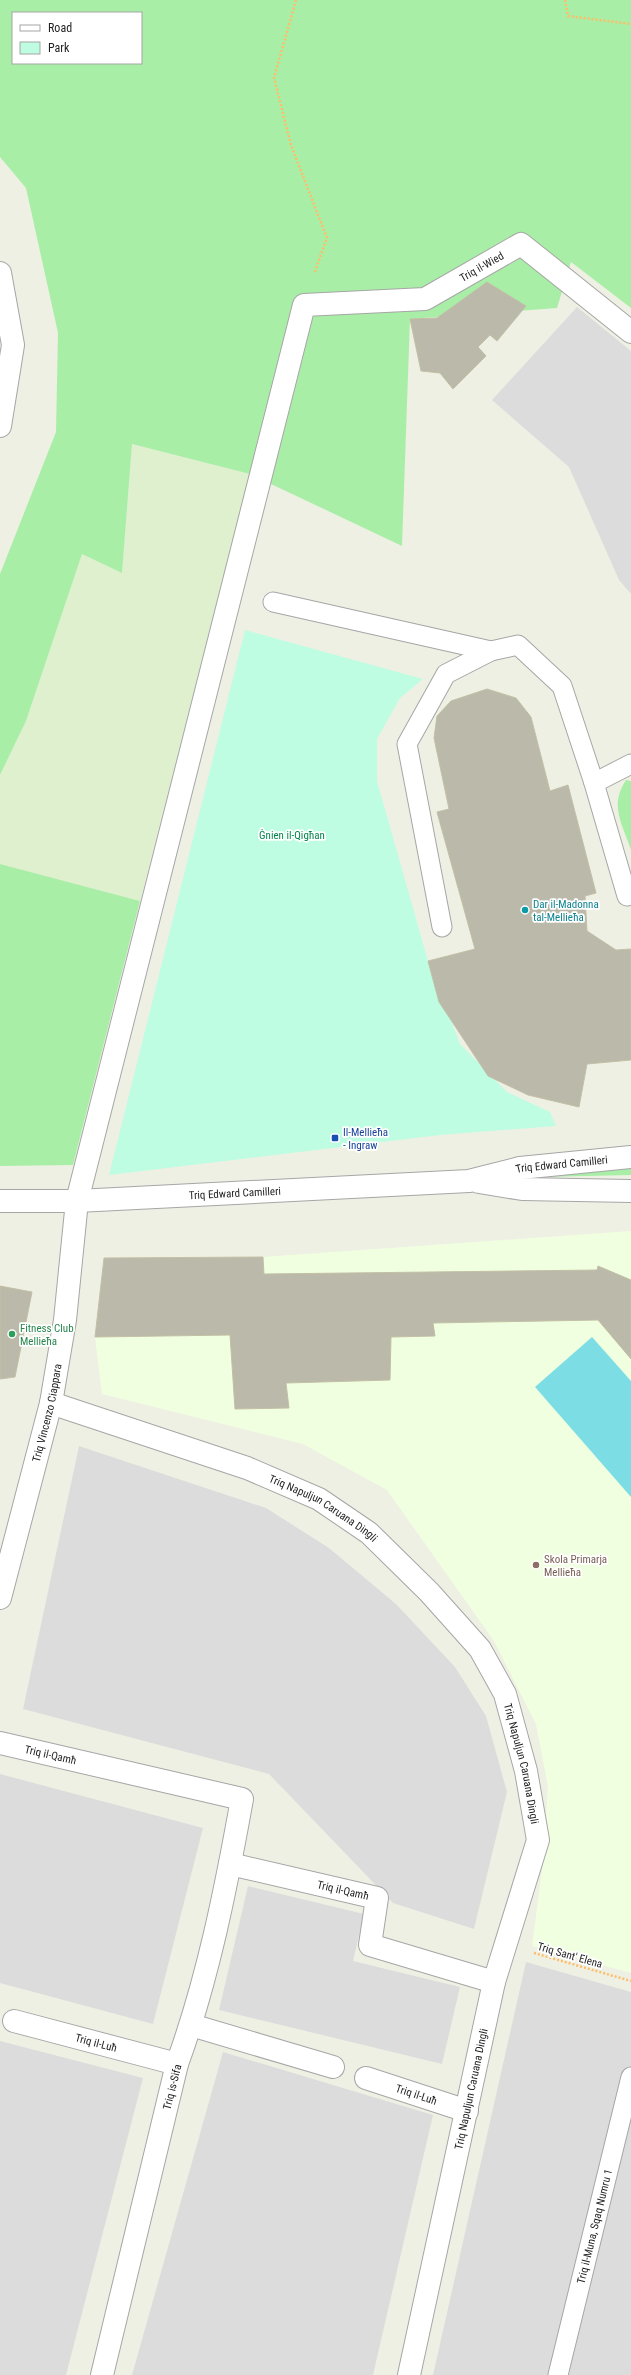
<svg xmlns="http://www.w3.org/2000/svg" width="631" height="2375" font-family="'Roboto Condensed',sans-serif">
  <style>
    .residential { fill: #dddcdc }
    .education { fill: #f0ffdf }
    .farmland { fill: #def0ce }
    .grass { fill: #a9eea7; fill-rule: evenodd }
    .park { fill: #befde1 }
    .pitch { fill: #7ddde5 }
    .building { fill: #bab9aa; stroke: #c3c0a5 }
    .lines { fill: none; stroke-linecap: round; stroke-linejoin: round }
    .service-casing { stroke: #a6a6a6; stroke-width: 21 }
    .minor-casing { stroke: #a6a6a6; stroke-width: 24 }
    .tertiary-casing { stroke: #a6a6a6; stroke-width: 24 }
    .path { stroke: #ffbd67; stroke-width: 2.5; stroke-dasharray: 2 2; stroke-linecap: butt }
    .service { stroke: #fff; stroke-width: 19 }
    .minor { stroke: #fff; stroke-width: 22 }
    .tertiary { stroke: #fff; stroke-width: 22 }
    .culture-dot { fill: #0f9aa8; stroke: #fff; stroke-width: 1.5 }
    .transit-dot { fill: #1a4fb4; stroke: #fff; stroke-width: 1.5 }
    .leisure-dot { fill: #2e9e5b; stroke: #fff; stroke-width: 1.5 }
    .education-dot { fill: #8d6e63; stroke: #fff; stroke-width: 1.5 }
    .labels { text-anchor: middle; stroke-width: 3.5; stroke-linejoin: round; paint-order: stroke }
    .street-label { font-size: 11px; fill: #1f1f1f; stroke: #fff }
    .park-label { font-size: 11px; fill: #04864b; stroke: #fff }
    .culture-label { font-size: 11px; fill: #0d838f; stroke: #fff; text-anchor: start }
    .transit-label { font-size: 11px; fill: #164399; stroke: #fff; text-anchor: start }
    .leisure-label { font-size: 11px; fill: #27864d; stroke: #fff; text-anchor: start }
    .education-label { font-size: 11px; fill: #785e54; stroke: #fff; text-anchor: start }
  </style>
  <rect width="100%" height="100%" fill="#eff0e4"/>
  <path class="residential" d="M577 307 631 351V594L619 580 569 467 492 400Z
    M79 1446 266 1508 329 1548 396 1604 455 1667 486 1716 507 1792 474 1929 393 1903 269 1774 23 1709Z
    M0 1774 203 1828 153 2024 0 1983Z
    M248 1886 364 1914 353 1961 460 1987 442 2064 219 2010Z
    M526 1962 631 1992V2375H433Z
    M0 2041 143 2078 66 2375H0Z
    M223 2052 433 2115 373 2375H132Z"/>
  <path class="education" d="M631 1231V1973L532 1946 543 1863 548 1787 536 1724 494 1641 387 1490 303 1444 102 1394 95 1337 104 1258 263 1257Z"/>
  <path class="farmland" d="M132 444 250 474 140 901 0 864V775L26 721 82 554 122 573Z"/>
  <path class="grass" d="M0 0H631V308L571 262 557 308 410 319 402 546 250 474 132 444 122 573 82 554 26 721 0 775V574L56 432 58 333 26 188 0 157ZM13 13H141V63H13Z
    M626 780 631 781V850C622 823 609 806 626 780Z
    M0 864 140 901 73 1165 0 1166Z
    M631 1166V1175L542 1177Z"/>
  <path class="park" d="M245 630 423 679 400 698 377 739V781L428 961 460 1044 507 1092 550 1112 556 1126 440 1135 109 1175Z"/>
  <path class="pitch" d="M592 1337 631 1381V1497L535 1387Z"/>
  <path class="building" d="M487 282 526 306 497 341 490 335 478 347 486 356 453 389 440 373 421 371 410 319 437 318Z
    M487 689 516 698 531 717 550 791 568 785 596 893 585 896 587 931 616 950 631 949V1060L587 1064 579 1107 528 1095 488 1076 439 1002 428 961 475 949 437 812 449 809 434 738 437 716 451 701Z
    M263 1257 264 1274 597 1270 598 1266 631 1280V1359L598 1320 433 1323 435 1336 391 1337 390 1380 286 1383 289 1408 235 1409 230 1335 95 1337 104 1258Z
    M0 1286 32 1292 15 1377 0 1379Z"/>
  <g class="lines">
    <g class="service-casing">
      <g id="service">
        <path d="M273 602 491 651 518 645 562 686 594 783"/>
        <path d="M631 764 594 783 627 896 631 895"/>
        <path d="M442 927 407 744 446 674 491 651"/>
        <path id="s1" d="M558 2375 631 2077"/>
      </g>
    </g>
    <g class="minor-casing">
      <g id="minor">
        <path d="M0 273 13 345 0 426"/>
        <path id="s2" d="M51 1403 247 1468 319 1499 369 1533 429 1592 480 1649 505 1694 526 1771 538 1840 494 1982 409 2375"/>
        <path id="s3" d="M0 1598 51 1403 65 1320 77 1201 304 305 425 299 521 244 631 332"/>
        <path id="s4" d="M0 1743 242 1799C226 1888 208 1979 177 2064L102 2375"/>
        <path id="s5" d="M230 1864 377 1898 370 1945 494 1982"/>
        <path id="s6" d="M14 2021 177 2064"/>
        <path d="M191 2025 333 2067"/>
        <path id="s7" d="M366 2078 467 2111"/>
      </g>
    </g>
    <g class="tertiary-casing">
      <g id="tertiary">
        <path d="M479 1182 522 1189 631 1191"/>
        <path id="s8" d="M0 1201H77L469 1181 520 1168 631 1157"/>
      </g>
    </g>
    <path class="path" d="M296 0 274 78 291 145 327 238 314 274
      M565 0 568 16 631 24
      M534 1953 631 1981"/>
    <use href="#service" class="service"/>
    <use href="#minor" class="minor"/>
    <use href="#tertiary" class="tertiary"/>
  </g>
  <circle class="culture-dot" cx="525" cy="910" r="4"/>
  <rect class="transit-dot" x="331" y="1134" width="8" height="8" rx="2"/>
  <circle class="leisure-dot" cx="12" cy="1334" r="4"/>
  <circle class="education-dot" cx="536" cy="1565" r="4"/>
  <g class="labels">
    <g class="street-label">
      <text dy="4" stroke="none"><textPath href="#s3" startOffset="1516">Triq il-Wied</textPath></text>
      <text dy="4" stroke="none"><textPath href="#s8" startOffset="564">Triq Edward Camilleri</textPath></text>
      <text dy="4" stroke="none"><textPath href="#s8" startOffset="235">Triq Edward Camilleri</textPath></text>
      <text dy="4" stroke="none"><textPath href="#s3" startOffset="191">Triq Vincenzo Ciappara</textPath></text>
      <text dy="4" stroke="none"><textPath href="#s2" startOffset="293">Triq Napuljun Caruana Dingli</textPath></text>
      <text dy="4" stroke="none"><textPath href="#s4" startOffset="52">Triq il-Qamħ</textPath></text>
      <text dy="4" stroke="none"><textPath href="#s2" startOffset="629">Triq Napuljun Caruana Dingli</textPath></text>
      <text dy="4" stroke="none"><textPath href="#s5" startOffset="116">Triq il-Qamħ</textPath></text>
      <text transform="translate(570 1955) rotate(16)" y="4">Triq Sant' Elena</text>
      <text dy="4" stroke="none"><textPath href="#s6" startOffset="85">Triq il-Luħ</textPath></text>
      <text transform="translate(172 2087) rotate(-76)" y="4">Triq is-Sifa</text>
      <text transform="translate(471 2089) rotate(-78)" y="4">Triq Napuljun Caruana Dingli</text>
      <text dy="4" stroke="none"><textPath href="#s7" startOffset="53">Triq il-Luħ</textPath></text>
      <text dy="4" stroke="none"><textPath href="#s1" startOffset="153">Triq il-Muna, Sqaq Numru 1</textPath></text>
    </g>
    <g class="park-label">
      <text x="292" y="839">Ġnien il-Qigħan</text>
    </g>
    <g class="culture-label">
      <text x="533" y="908">Dar il-Madonna<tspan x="533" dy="13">tal-Mellieħa</tspan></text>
    </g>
    <g class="transit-label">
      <text x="343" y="1136">Il-Mellieħa<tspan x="343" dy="13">- Ingraw</tspan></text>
    </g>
    <g class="leisure-label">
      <text x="20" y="1332">Fitness Club<tspan x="20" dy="13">Mellieħa</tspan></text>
    </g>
    <g class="education-label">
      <text x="544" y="1563">Skola Primarja<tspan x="544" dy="13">Mellieħa</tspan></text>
    </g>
  </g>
  <rect x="12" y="12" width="130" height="52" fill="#ffffff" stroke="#a5a5a5"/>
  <rect x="20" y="25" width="20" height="6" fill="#ffffff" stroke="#a5a5a5"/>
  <text x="48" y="32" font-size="12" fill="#1f1f1f">Road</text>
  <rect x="20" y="42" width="20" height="12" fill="#befde1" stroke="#a5a5a5"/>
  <text x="48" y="52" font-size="12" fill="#1f1f1f">Park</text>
</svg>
